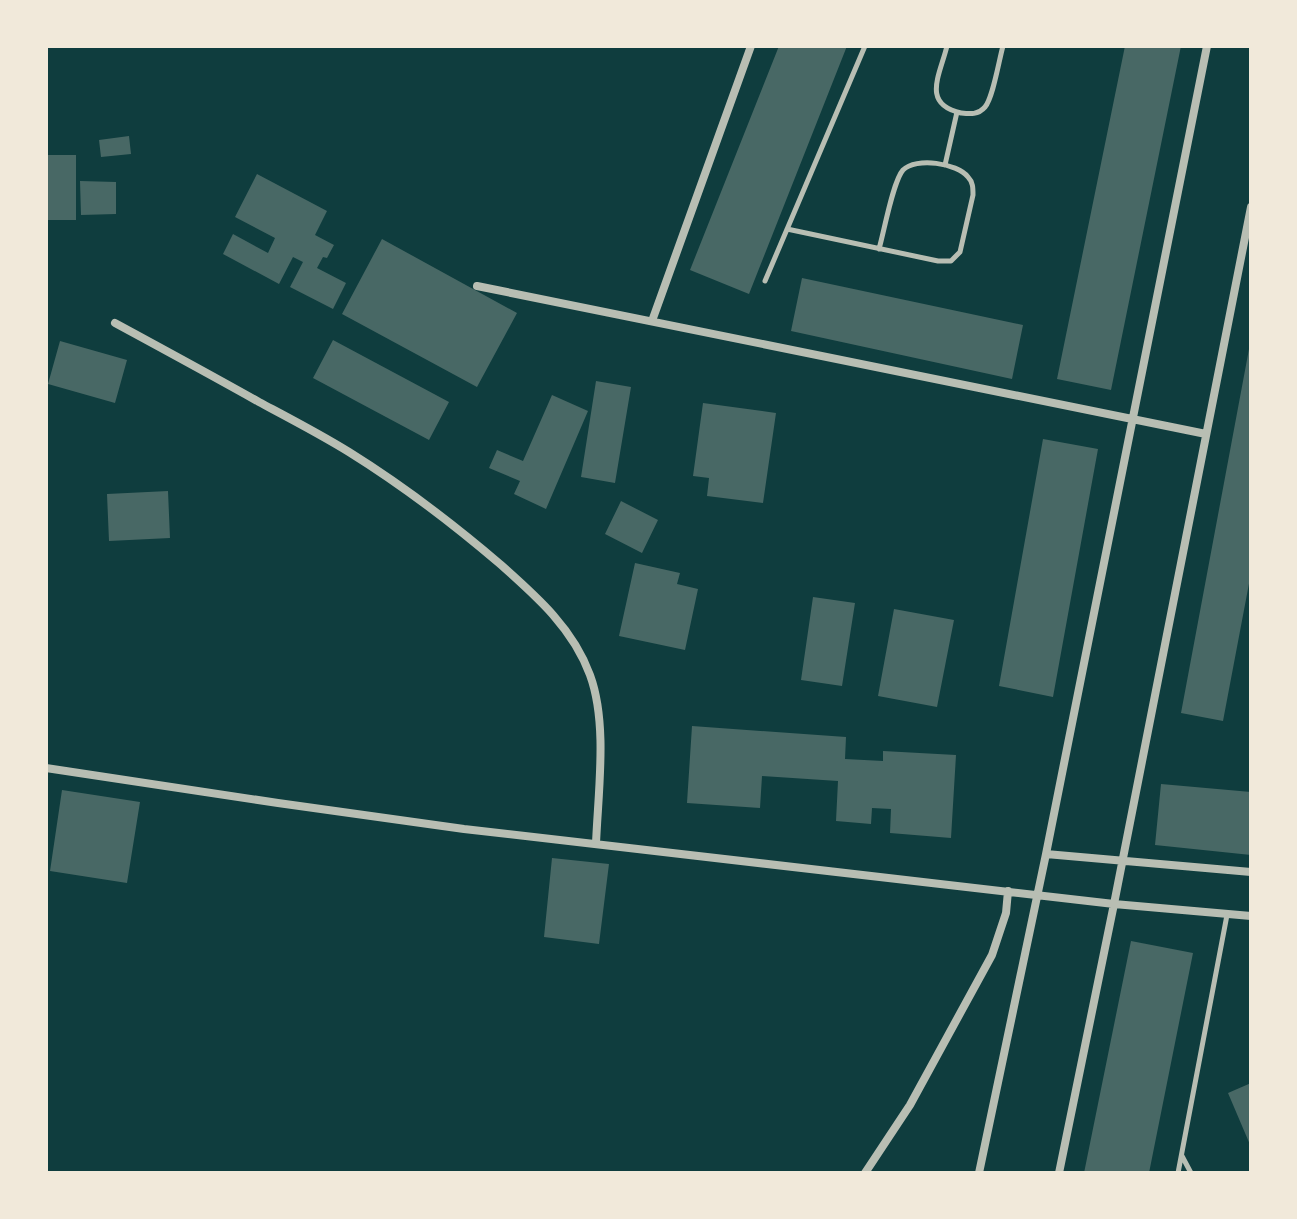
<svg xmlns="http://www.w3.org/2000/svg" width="1297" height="1219" font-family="Commissioner,sans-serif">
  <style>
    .building { fill: #486865 }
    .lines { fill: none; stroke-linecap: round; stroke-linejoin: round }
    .service { stroke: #b8beb3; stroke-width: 5 }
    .minor { stroke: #b8beb3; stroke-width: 8 }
  </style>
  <rect width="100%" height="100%" fill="#0f3d3e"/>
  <path class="building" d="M779 46H847L749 294 690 270Z
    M1125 46H1181L1111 390 1057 379Z
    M129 136 131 154 101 157 99 140Z
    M46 155H76V220H46Z
    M257 174 327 211 315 235 334 245 327 258 323 257 317 268 346 283 333 309 290 287 303 262 293 257 279 284 223 254 233 234 268 253 275 238 235 217Z
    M80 181 116 182V214L81 215Z
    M382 239 517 313 477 387 342 314Z
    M802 278 1023 325 1012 379 791 331Z
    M333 340 449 402 429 440 313 378Z
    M60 341 127 360 115 403 48 384Z
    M1249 349 1251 350V573L1223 721 1181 713Z
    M596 381 631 387 615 483 581 477Z
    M552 395 588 411 546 509 514 494 520 481 489 468 497 450 523 461Z
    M703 403 776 413 763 503 707 496 709 478 693 476Z
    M1043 439 1098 449 1053 697 999 686Z
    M168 491 170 538 109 541 107 494Z
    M621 501 658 520 642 553 605 534Z
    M635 563 680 573 677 584 698 589 685 650 619 636Z
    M813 597 855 603 842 686 801 680Z
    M894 609 954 620 937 707 878 696Z
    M692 726 846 737 845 759 883 761V751L956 755 951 838 890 833 891 809 872 808 871 824 836 821 838 781 762 776 760 808 687 803Z
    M1161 784 1251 792V855L1155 845Z
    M62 790 140 802 127 883 50 871Z
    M552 858 609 864 599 944 544 937Z
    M1131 941 1193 953 1149 1173H1084Z
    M1251 1083V1147L1228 1093Z"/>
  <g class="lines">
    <path class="service" d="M947 46C940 75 921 104 961 113 970 114 978 115 985 107 993 98 999 60 1003 46
      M945 165 957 112
      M787 229 938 261H951L960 252 973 195C973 188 973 182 968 177 957 163 916 157 903 170 893 181 884 232 879 249
      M765 281 865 46
      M1182 1156 1191 1173
      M1178 1173 1227 915"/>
    <path class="minor" d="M477 286 1206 434
      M652 321 751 46
      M115 323C163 349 211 375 259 402 289 418 320 434 349 452 402 485 452 523 500 564 536 596 573 628 590 675 608 724 598 792 596 844
      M46 768 278 803 464 829 1114 904 1251 916
      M1046 854 1251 872
      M865 1173 910 1105 992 955 1006 913 1008 891
      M979 1173 1046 854 1207 46
      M1059 1173 1114 904 1251 207"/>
  </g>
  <rect width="1297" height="1219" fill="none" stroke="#f1e9da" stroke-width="96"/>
</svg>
